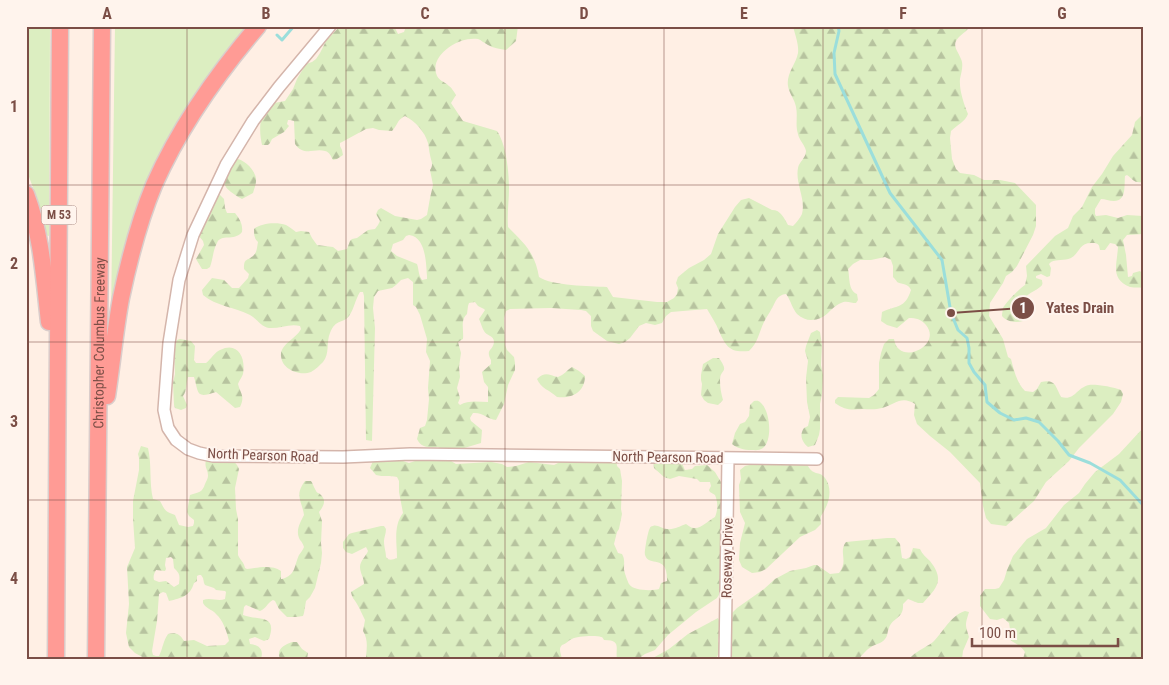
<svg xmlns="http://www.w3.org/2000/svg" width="1169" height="685" font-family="'Roboto Condensed',sans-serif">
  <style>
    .grass { fill: #dceec1 }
    .forest { fill: url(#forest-firs); fill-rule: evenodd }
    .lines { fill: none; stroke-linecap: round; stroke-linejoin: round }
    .stream { stroke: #9bdedb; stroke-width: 3 }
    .minor-casing { stroke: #d4b5ab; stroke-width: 14 }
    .highway-casing { stroke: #dacdcb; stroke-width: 19 }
    .minor { stroke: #fff; stroke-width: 11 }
    .highway { stroke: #ff9b95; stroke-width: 16 }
    .grid { fill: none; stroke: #7b4e46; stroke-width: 1; stroke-opacity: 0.55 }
    .labels { text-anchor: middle; stroke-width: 4; stroke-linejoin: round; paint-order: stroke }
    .shield { fill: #fff4ed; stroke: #a38078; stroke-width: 1 }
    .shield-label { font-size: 12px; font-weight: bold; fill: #7b4e46 }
    .street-label { font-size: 14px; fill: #7b4e46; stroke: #fff4ed }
    .leader { fill: none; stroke: #7b4e46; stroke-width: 2 }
    .callout-dot { fill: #7b4e46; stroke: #fff4ed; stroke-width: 2 }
    .mark-label { font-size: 15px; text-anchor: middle; font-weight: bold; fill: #fff }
    .callout-label { font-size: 15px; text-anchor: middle; font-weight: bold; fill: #7b4e46; stroke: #fff4ed; stroke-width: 4; stroke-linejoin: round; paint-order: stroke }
    .neatline { fill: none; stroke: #7b4e46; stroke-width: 2 }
    .grid-label { font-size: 16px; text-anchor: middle; font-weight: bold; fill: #7b4e46 }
  </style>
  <defs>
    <pattern id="forest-firs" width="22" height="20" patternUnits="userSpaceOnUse" patternTransform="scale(1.25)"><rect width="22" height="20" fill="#dceec1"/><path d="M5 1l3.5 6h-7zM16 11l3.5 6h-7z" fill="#b7c39f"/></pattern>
  </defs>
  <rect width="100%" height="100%" fill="#ffefe4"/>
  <path class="grass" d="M26 26H50L49 236 45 235 37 198 26 169Z
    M115 26H252L194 100 111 316Z"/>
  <path class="forest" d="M340 26H394L398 34 404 32 406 26H518L516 41 506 50C500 49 493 48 488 45 484 43 481 40 478 39 461 36 431 53 436 73 438 81 444 81 449 86 452 88 454 92 456 95L451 103 463 121 497 131C506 144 509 171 509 188 509 201 507 214 508 227 525 244 535 253 539 277 552 286 590 286 607 287L613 297 657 302H667L674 298 677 294 678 288 676 283 678 277 689 268 704 260 711 254 718 234 735 207 741 200 749 198 772 210C781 210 784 218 788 225L793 226C796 223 800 218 802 214 806 199 795 183 798 168 799 162 806 158 806 151 805 145 799 140 798 134 795 125 798 116 796 107 795 100 789 93 788 86 786 74 796 64 798 53 799 44 795 35 793 26H970C967 32 959 35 956 41 953 47 959 53 961 59 964 65 961 73 960 79 959 90 964 104 968 114 965 122 957 125 951 131L950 138 952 159 956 169 960 173 974 175 984 180H1000L1015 183 1036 205V226L1033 235 1017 266 1012 272 1006 276 1003 283 990 303 989 316 1003 339 1008 357 1011 359C1014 371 1017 383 1025 391L1033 392 1037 389 1041 382C1056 379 1055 386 1061 397 1075 401 1076 388 1089 385 1096 384 1113 387 1121 390L1123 394 1121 402 1113 414 1079 448 1069 461 1046 482 1034 501 1006 526 991 524 986 518 983 506 980 483 950 452 930 436 917 424 914 415 915 404C902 395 895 404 882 408 875 410 869 409 862 409 850 410 845 410 835 403V400L838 397 869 398 874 395 879 389V363L881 353 884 344 889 339H894C898 367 943 346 926 325 921 319 916 318 909 318L897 328 887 325 881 321 882 312C897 305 905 309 911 290 908 283 903 285 897 282 897 281 893 277 893 277V266L891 260 885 257 871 260H860L853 264 848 269C850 278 848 290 857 294L858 300 856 303C851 303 846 300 841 303 829 308 827 320 811 320 806 320 802 318 797 314 792 308 791 301 786 294 777 295 776 301 772 308 770 313 766 317 764 322 759 332 758 343 749 351 730 353 726 347 719 331 716 323 711 316 707 309L671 312 666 316 662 323 655 325 646 323 639 326 630 338 625 342 619 344 607 341 593 331 591 326V316L586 311 581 310 551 308 510 309 506 311 504 318 505 345 507 350 514 357 515 363V370L508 385 504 404 496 420C487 419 483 412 473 413L470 418 471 421 482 430 481 443 451 452 445 451 438 447C430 448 421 448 417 439L420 428 425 426 427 420 429 399 428 388 430 361 426 352 427 339 420 315 416 307 413 305V282L408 278 401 280 396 285 392 288 378 291 374 297 373 308 375 328 372 441 366 440 364 296 363 292H360C355 300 354 309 349 316 343 324 336 318 330 333 326 342 330 354 323 362 320 365 315 370 311 372 300 376 282 370 281 356 280 344 296 339 301 329L300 326C290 323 279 329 269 328 261 327 256 318 250 315 234 307 216 306 203 295L202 290 212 278 224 280 232 288H239L248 278 249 274 244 269C244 257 247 262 254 255 257 252 257 247 258 242 254 238 254 235 254 229 261 223 277 222 286 225 290 227 293 230 296 232L301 231 309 232 312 238 317 245 333 247 338 251 347 249 350 241 352 239 357 238 368 230 375 229 378 225 380 221 376 214 378 210 381 208 395 216 417 220 421 219 427 215 430 198 433 185 430 170C434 164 431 161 430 155 429 151 429 147 428 143 425 132 415 121 405 116 396 121 398 125 392 131L379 130 373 128 366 129 342 142 340 143V146L342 150 343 155 337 159 333 160C331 157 330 152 325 151 314 148 304 157 295 144L294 121 290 120H288L287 124 289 126 284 132 272 139 270 143 268 145H262C259 132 258 111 272 104 276 102 281 102 285 101L293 89 297 79 306 64 312 62 316 59 320 53 326 41ZM409 235C426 237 426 263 427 276V279L422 280C418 275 419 269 417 264L397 256 391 251 393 244 403 240 406 236ZM475 302 478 306 484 309 485 310 479 319C481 323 482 328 484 331 486 336 494 335 494 342 493 351 485 349 491 360V364L482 372 484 382 488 387V402C478 402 468 400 460 405L458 403 460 398 457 388 460 377 459 367 461 353 458 342 463 339C464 330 460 320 467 314L468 306 469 303Z
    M1143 114V182C1133 183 1134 180 1127 175L1125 176C1124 185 1127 201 1114 201 1109 201 1105 199 1101 199L1095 209V214L1096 216 1106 215 1118 218 1127 215 1143 216V234L1127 235 1123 240 1126 255 1128 277 1132 276 1133 273 1140 271 1143 274V288C1139 287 1135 288 1130 287 1110 279 1117 265 1118 247L1115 244 1110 243 1105 250H1100C1099 245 1099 243 1093 243 1079 242 1080 253 1071 258 1064 261 1057 259 1051 262L1049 264 1051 268 1050 276 1047 277 1041 274 1036 276V278L1042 280C1042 282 1043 283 1042 285 1039 290 1023 294 1020 305 1026 310 1027 314 1023 321 1016 323 1007 322 1002 316 1002 314 1003 309 1003 308 1006 302 1020 288 1025 285L1027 276 1026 266 1055 236 1068 228 1073 216 1082 207 1092 187 1102 174 1113 156 1132 135 1135 122Z
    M238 159C246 161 257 172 256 181 256 185 254 189 253 193L242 199C238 197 235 195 231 192 217 182 228 172 235 160Z
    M220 195 224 199 225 208 227 213H235C240 219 243 225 242 232 234 242 221 233 217 243 213 250 213 259 210 267L207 269H202L196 259 204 245 203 241 198 235 217 196Z
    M817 330 820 332 822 345 821 365 823 375 822 394 820 404V429L819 435 815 445 808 447C802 442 799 435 804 428L808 426 810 417 807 402 806 378 808 361 805 351 806 346 811 333Z
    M180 339 191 341 195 346 194 360 196 363H206C211 359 215 352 220 350 238 341 246 358 243 374 242 377 239 381 238 384 241 395 245 396 240 407L235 408 216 392C195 399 199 393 194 377H188C186 383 187 391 183 396L187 405 186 408 181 410 175 408 174 405 173 383 175 374 174 348 177 340Z
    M713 358H719C730 374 720 368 720 380 720 387 721 393 723 400L718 405 708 403 704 400 701 395 702 384 701 380V375L703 364Z
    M572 367 579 371 585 376C585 392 572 399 557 397 550 390 541 389 537 379 545 371 549 375 558 377 564 375 567 370 572 367Z
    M754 401C757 401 758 400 761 403 770 411 773 440 763 448 759 451 755 450 751 450 744 450 737 448 732 444L735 433 740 424 745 422 749 416 750 405Z
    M1143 428V659H1023L1025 652C1020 644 1014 644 1007 637L1010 629 1009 623 1003 618 997 620 990 619 980 606V596L985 589H995L999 588 1004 580 1007 570 1013 556 1027 539 1046 528 1064 505 1079 493 1085 484 1095 472 1119 454Z
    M141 446 148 448C152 465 149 482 153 499L160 501C165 510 164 511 175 515L179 525 188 527 193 526 194 523V520L189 516 187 512 190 495C199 492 202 493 205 484 206 481 208 479 208 476 208 469 204 468 206 460L228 455 237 465 239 469 235 488 236 509 238 519V555C240 560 244 562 245 568L247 569C258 568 271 564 281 571V579H282C296 575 294 566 299 555 301 552 303 550 304 547 303 544 302 542 300 540 295 531 300 523 304 515 302 501 294 496 305 481H311C313 483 313 486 315 489 318 495 317 491 321 495 327 501 323 507 319 512L322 521 321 543 322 553 321 563 315 588 310 597 306 601 304 613 303 616 296 617H287L279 609 275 601 273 600C267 603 266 609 260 611L246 605 244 607 243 615C257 621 278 613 269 639L264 641 255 637 249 639 250 644C259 645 264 649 261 659H146L135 653 129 647 126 633 129 604 127 567 135 548 133 519V501L139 470V458L138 454ZM171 557 173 559 174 568C180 574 180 575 179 584L174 587 166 581 159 582 154 580C153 576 154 574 156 570L165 571 166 569 165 565 166 558ZM199 575H201L203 578 204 583 205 585 214 588 216 590 225 591 226 592 225 599C218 602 211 597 203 600V603C206 609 212 609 216 614 223 620 227 632 229 641L225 645 207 646 194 640 184 641C180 634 176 632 168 634 163 641 163 648 159 656H156L153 655 152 651 157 621 159 594 163 592 166 593 169 601C182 598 190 596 194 583L197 581V576Z
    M583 456 616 459 617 466 620 469 622 481 621 509 622 514 619 529 617 532 614 544 618 553 622 554C625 559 624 563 624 569 624 572 628 582 629 584 633 591 653 591 659 589L661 583 667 581C668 553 649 568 645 555 644 553 648 530 650 528 650 527 651 526 653 526 657 524 662 529 667 529 674 530 680 526 686 524 689 526 691 528 694 528 701 529 709 520 715 517 718 510 718 502 715 495L710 492 709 490 711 486 710 482H700L697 479 679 476 670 479 664 477 654 468 653 460 680 457 684 468 685 470 692 469 695 466 707 465 715 472 721 482 723 488 721 512 722 537 720 593 717 598 696 612 668 635 655 650 645 654 638 659H617C615 648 622 640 604 640 603 639 603 637 601 637 597 635 576 636 572 639 567 641 568 643 562 645 558 649 561 653 562 659H364L366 657C367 647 368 639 363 631L365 620C362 614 360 609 357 604 354 599 352 598 351 592L364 584C364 578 360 573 360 567 360 561 366 556 368 551L366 547 352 554 346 552 343 548V542L349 534 352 533 381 526H384L386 529C386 534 384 537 384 541 384 548 386 551 386 557 389 561 392 560 397 558 397 543 393 526 403 513L399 492V481L397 477C390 475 383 477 376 475L370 468 373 461 397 459 409 463 418 460 446 458 456 464 491 462 502 464 507 467 516 466 529 462 554 465 564 460 576 463Z
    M763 462 781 464H807C813 477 819 470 825 478 832 487 830 500 825 509 824 512 822 514 821 516 820 519 821 522 821 524L815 530 800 537 766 569 760 572 752 573 742 567 739 560 740 543 745 523 740 512 739 485 741 479 740 470 745 466Z
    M887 538H895L900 544 902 558 906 559 910 557 913 548 920 549C922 554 926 557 930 561 945 580 937 588 923 603H918L908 599 903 604C904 619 893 617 889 628 887 632 888 636 885 639 881 644 875 644 871 647 866 650 862 655 859 659H726L731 651 730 643 731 614 737 608 764 589 775 579 790 571 806 568 814 565H817L830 574 839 573C849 561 838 552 846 542Z
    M965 611 969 612C965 625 965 624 969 637L963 651 962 659H909C916 651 925 648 933 642 944 631 950 616 965 611Z
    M718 618 721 625 718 641 720 646V650L716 659H651L669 649 688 634Z
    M292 642H297L302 649 308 653 307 659H280C276 649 284 645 292 642Z"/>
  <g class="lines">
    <path class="stream" d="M838 26 839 31 834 53 835 74 890 193 942 260 951 313 958 330 967 338 969 348V363L974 372 985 385 987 402 1000 413 1014 420 1026 418 1039 422 1058 441 1069 455 1090 463 1120 480 1143 505
      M277 35 282 40 294 26"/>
    <g class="minor-casing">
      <path id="minor" d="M330 26 279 87 253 121 226 165 193 235 179 280 169 343 164 410 168 428 176 440 188 449 199 453 213 456 343 457 410 454 817 459
        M725 659 728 458"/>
    </g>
    <g class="highway-casing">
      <g id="highway">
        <path d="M26 194C42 236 44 278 49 322"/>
        <path d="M107 396C112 364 115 330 121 298 129 260 139 221 154 185 180 126 217 74 258 26"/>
        <path d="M56 659 60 26"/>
        <path id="s1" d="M96 659 102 26"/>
      </g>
    </g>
    <use href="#minor" class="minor"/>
    <use href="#highway" class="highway"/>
  </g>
  <path class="grid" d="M187 26V659M346 26V659M505 26V659M664 26V659M823 26V659M982 26V659M26 185H1143M26 342H1143M26 500H1143"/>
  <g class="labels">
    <rect class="shield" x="41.5" y="205.5" width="35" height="19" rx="4"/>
    <g class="shield-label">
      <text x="59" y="219">M 53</text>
    </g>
    <g class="street-label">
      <text dy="5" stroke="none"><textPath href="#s1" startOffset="316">Christopher Columbus Freeway</textPath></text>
      <text transform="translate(263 455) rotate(2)" y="5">North Pearson Road</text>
      <text transform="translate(668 457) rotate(1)" y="5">North Pearson Road</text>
      <text transform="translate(727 558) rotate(-89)" y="5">Roseway Drive</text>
    </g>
  </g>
  <path class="leader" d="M951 313L1023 308"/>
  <g class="callout-dot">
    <circle cx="951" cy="313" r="5"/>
    <circle cx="1023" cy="308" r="12"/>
  </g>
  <g class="mark-label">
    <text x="1023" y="313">1</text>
  </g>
  <g class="callout-label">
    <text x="1080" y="313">Yates Drain</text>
  </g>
  <rect width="1169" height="685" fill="none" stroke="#fff4ed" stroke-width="55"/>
  <path d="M972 638v8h146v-8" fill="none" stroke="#7b4e46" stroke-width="2.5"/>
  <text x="979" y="638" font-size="15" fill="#7b4e46" stroke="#fff4ed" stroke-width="4" paint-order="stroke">100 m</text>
  <rect x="28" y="28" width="1114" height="630" class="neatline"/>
  <g class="grid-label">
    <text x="107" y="19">A</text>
    <text x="266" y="19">B</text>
    <text x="425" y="19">C</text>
    <text x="584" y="19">D</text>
    <text x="744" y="19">E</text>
    <text x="903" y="19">F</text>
    <text x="1062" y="19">G</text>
    <text x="14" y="112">1</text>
    <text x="14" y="269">2</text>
    <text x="14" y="427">3</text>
    <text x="14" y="584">4</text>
  </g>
</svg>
